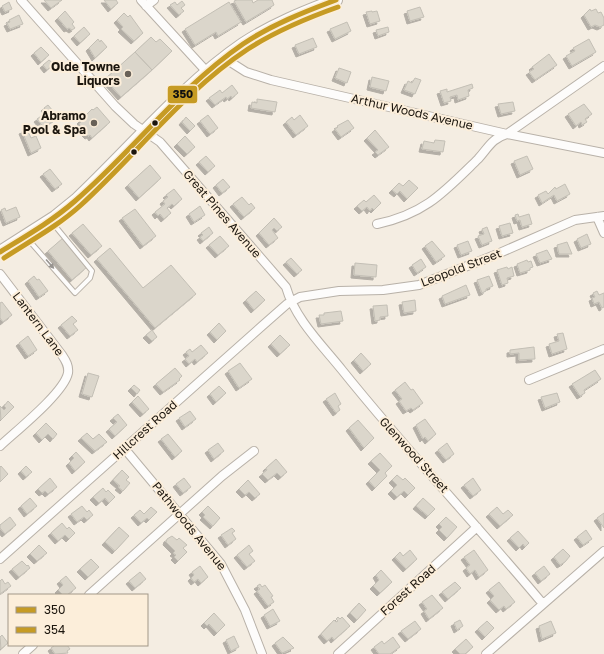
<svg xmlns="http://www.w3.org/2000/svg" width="604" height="654" font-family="'Golos Text',sans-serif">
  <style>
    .building { fill: #dbd6cb; stroke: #c3bfb5; filter: url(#shadow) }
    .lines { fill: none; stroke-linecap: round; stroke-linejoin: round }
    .lane-casing { stroke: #b8b1a8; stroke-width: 6 }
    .street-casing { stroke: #b8b1a8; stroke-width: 10 }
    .primary-casing { stroke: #b8b1a8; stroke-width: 14 }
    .lane { stroke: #fdfcfb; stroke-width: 4 }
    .street { stroke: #fdfcfb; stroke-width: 8 }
    .primary { stroke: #fdfcfb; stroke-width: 12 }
    .bus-1-casing { stroke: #fceeda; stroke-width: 8 }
    .bus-2-casing { stroke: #fceeda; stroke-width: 8 }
    .bus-1 { stroke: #c69b24; stroke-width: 5 }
    .bus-2 { stroke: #c69b24; stroke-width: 5 }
    .oneway { fill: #989490 }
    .poi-dot { fill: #686158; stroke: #fceeda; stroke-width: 1.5 }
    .bus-dot { fill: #1c160e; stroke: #fceeda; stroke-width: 1.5 }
    .labels { text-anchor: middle; stroke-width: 4; stroke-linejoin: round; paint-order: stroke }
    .poi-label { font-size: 12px; font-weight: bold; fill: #1c160e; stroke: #fceeda; text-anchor: end }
    .street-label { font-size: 12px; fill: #1c160e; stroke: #fceeda }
    .line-badge { stroke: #fceeda; stroke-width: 1.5 }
    .pale-badge-label { font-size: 11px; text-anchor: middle; font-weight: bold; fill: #111 }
  </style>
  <defs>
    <filter id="shadow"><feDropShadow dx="-3" dy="3" stdDeviation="0" flood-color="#0004"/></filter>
  </defs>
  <rect width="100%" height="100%" fill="#f4ede2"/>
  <path class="building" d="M44 0H62L51 8Z
    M104 0H116L118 3 111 9Z
    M237 0H252L253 3 258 0H272L274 5 246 22 234 1Z
    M182 1 185 5 181 8 184 11 179 15 170 5 175 2 177 5Z
    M9 2 12 9 5 12 2 6Z
    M229 2 241 22 218 36 216 32 195 45 185 29Z
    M420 7 424 17 410 21 407 11Z
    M590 9 591 11 596 9 598 13 601 12 604 18V25L600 27 595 25 591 27 584 15Z
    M65 11 74 22 72 24 75 28 72 30 69 28 67 29 58 18Z
    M372 11V12L377 11 380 21 370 24 366 12Z
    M124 13 128 17 130 15 143 33 134 41 121 29 123 27 117 20Z
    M19 15 23 24 10 29 7 23 10 22 9 20Z
    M347 22 351 31 335 39 330 29Z
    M84 27 90 34 80 43 74 36Z
    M388 27 389 32 378 36 376 30Z
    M151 37 156 42 160 39 172 51 152 70 135 52Z
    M313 38 317 47 299 54 295 45Z
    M98 39 100 42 101 40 107 47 95 58 89 48Z
    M589 39 596 52 572 66 566 56 575 51 573 48Z
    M41 47 49 55 41 62 34 53Z
    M135 52 152 70 121 97 105 79Z
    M549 54 557 65 535 80 529 72 534 69 532 67Z
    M49 60 54 64 47 70 43 65Z
    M339 68 351 72 347 83 335 78Z
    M372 77 389 81 386 91 370 87Z
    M415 78 421 80 415 94 404 90 408 81 412 83Z
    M472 84 473 88 468 90 469 96 458 100 457 95 450 97 451 101 444 103 440 91 447 89V92Z
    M232 85 238 93 232 98 231 96 227 99 226 97 215 105 209 98 220 90 222 93Z
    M257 99 277 102 275 112 251 108 252 102 257 103Z
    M513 102 515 111 501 114 498 104Z
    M584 104 592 114 585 119 587 122 582 125 581 122 576 126 568 114Z
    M48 105 58 117 44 128 37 119 47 112 44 108Z
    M97 107 110 122 92 138 90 135 88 136 83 131 85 130 79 124 81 122 80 121 92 109 93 110Z
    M208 115 218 128 210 134 200 121Z
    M300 115 308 126 296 135 286 122 292 117 294 120Z
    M186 117 195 126 190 131 182 122Z
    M348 120 354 128 341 137 335 129 338 127 337 126Z
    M27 129 31 138 36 136 41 148 31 153 22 131Z
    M375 130 389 147 378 155 375 152 378 150 367 138Z
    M185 136 195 147 187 154 177 144Z
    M435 140 445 141 443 152 422 149 424 141 434 143Z
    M206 156 215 166 208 172 199 162Z
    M527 156 533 169 520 175 514 161Z
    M150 165 161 178 139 198 128 185Z
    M50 169 62 184 55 189 43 174Z
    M223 179 230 187 222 193 216 185Z
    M409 180 418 188 407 199 400 191 397 194 392 190 399 183 403 186Z
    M565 184 570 194 557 201 554 195 542 203 538 195 546 191 548 194 555 187 556 189Z
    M174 189 182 199 174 206 172 204 167 208 171 213 164 219 160 214 158 216 155 212 165 204 163 201 168 197 166 195Z
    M374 195 381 203 374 210 372 208 370 211 367 207 362 211 357 206 364 200 366 202Z
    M242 197 249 205 251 203 255 208 244 217 233 204Z
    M200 206 205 215 194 222 189 214Z
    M16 207 20 217 6 223 1 210 5 208 6 211Z
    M135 209 156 236 143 246 122 218Z
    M518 214 519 217 529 214 532 224 522 227 520 220 517 221 515 215Z
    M274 218 282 227 277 231 274 228 272 230 278 238 269 245 259 233Z
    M510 223 513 233 502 236 499 226Z
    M83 224 102 246 91 255 72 233Z
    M209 227 213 233 203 241 200 237 203 235 201 233Z
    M487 227 492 241 482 245 478 236 484 234 482 229Z
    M587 234 591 244 581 248 577 239Z
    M220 236 229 246 218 255 209 245Z
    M63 238 87 267 72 280 48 251Z
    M432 241 445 256 436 262 425 246Z
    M468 241 472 251 461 255 457 245Z
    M567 242 572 254H559L557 245Z
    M110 248 143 288 171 265 196 294 155 328 97 259Z
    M547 250 552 259 540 263 536 254Z
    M291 258 302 270 297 274 286 262Z
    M421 259 426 267 417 273 412 265Z
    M527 260 528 262 531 261 533 267 530 268V270L520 273 517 264Z
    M355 263 377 265 376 277 354 275Z
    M507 267 508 269 512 267 514 276 507 278 508 283 502 285 497 270Z
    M34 276 37 280 39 279 48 291 39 297 28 281Z
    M489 276 493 286 486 289V291L482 293 477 280Z
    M466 285 470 295 445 304 442 296Z
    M256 291 265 300 254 310 246 300Z
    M597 291 599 295 604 293V307L602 308 599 302 594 304 592 298 595 297 593 293Z
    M415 300 416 311 404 313 402 302Z
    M2 302 12 315 3 322 0 318V303Z
    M387 305 388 316 380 317V320L375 321 373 306Z
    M341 311 343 321 321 324 319 315H324V313Z
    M72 316 77 321 73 324 78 330 70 336 61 325Z
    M219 323 226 331 217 340 210 332Z
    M152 330 157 337 152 341 146 335Z
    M563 333 567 349 552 354 549 344 559 341 557 334Z
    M280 335 290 345 280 354 271 344Z
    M28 336 37 350 28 356 19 343Z
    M201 345 208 353 197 362 195 359 189 364 185 359 189 356 186 352 190 349 192 352Z
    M534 347 535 359 519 360V353L510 354V350Z
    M361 353 371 364 363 371 354 360Z
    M240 363 252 379 239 388 228 371Z
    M175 368 182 376 179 379 180 380 163 392 156 384Z
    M595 370 601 379 584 390 585 393 580 396 572 384Z
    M88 373 99 376 92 397 82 394Z
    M405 382 411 390 413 389 423 403 413 410 411 408 406 411 399 401 402 399 395 390Z
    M134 385 140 390 137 394 131 388Z
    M219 386 226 393 216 402 210 394Z
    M335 393 341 404 338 406 340 410 336 413 326 399Z
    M557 393 560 402 545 408 541 397Z
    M138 396 149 409 143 414 132 402Z
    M8 401 14 407 1 420 0 406 4 410 6 408 4 406Z
    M190 411 196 419 185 427 179 418Z
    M118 414 127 425 115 436 109 429 117 422 113 418Z
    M425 419 436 434 428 441 425 437 423 439 416 425Z
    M358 420 374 438 364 448 349 428Z
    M46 423 57 434 53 439 48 434 42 440 36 433Z
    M87 433 93 439 99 434 107 442 95 451 81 438Z
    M168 434 182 451 175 457 161 439Z
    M218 443 224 451 214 459 208 450Z
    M447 443 454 454 446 460 438 450Z
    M76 452 85 462 75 471 69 463 74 458 72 456Z
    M380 453 392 466 385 473 387 476 375 488 369 481 380 470 371 461Z
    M276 459 287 472 281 477 277 473 268 480 262 474 267 470 266 468Z
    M1 466 8 474 0 482V467Z
    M26 466 32 472 26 477 21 471Z
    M122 470 129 477 126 480 130 483 123 491 118 487 120 486 113 480Z
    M397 475 403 480 405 478 415 488 408 495 404 491 397 497 391 491 397 485 392 480Z
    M50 478 57 487 48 494 45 491 42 493 38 489Z
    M184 478 191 487 183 493 176 484Z
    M473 478 481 490 473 496 464 485Z
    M248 480 260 494 255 498 249 492 245 495 239 489Z
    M103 488 106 492 108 490 115 497 109 503 105 498 99 503 93 497Z
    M30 498 37 506 27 514 21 506Z
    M423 498 435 509 428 516 416 506Z
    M82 506 87 512 89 510 93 515 87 520 84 517 77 522 71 514Z
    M208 506 220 518 213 526 203 517 205 515 202 512Z
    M151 507 157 512 149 520 147 518 141 523 134 515 140 510 144 514Z
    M497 507 503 514 508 510 513 515 500 526 489 514Z
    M604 513V528L597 518Z
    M10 517 16 525 5 534 0 528V525Z
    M446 517 457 527 447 538 439 530 442 527 439 524Z
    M62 523 67 529 69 527 75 533 69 539 65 535 58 541 51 533Z
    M119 527 129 536 115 551 105 542Z
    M232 528 235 531 232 533 236 539 228 545 221 535Z
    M586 530 592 539 583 545 577 537Z
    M518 531 529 543 525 547 523 544 519 548 510 538Z
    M172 536 177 540 179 538 187 545 183 548 187 552 178 561 174 557 176 555 173 553 175 551 166 542 167 539Z
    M39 545 47 553 37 561 30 554Z
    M249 545 253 551 249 554 255 561 247 567 237 555Z
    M563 549 570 556 565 562 560 565 554 557Z
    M410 550 417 559 406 569 395 557 400 552 403 556Z
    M474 550 488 570 479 577 475 570 470 574 466 568 470 565 464 557Z
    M91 559 99 567 88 577 80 569Z
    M22 561 27 566 28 565 30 568 19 577 12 569Z
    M200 566 208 577 201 583 198 579 194 582 191 578 194 575 192 572Z
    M544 566 550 574 541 581 535 573Z
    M381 570 392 582 380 593 373 586 379 580 376 575Z
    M140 572 146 579 135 588 129 581Z
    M66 576 76 588 67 595H63L58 590 63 585 60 581Z
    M2 579 5 584 8 582 11 586 0 594V581Z
    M455 582 461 588 448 599 442 592Z
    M499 582 515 602 506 609 504 606 499 610 490 600 494 596 489 590Z
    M260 584 262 587 265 585 273 596 271 597 274 602 268 606 257 591 260 589 257 586Z
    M432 595 443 608 429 619 424 611 427 609 422 602Z
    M359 603 366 610 357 620 350 613Z
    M273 609 280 621 270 626 264 615Z
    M214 613 225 625 217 633 209 624 207 626 204 623Z
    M338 617 340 619 342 617 350 626 334 640 332 637 327 641 321 634 334 620 336 622 338 621 336 619Z
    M460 620 463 626 457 630 454 623Z
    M415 621 421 629 408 639 401 631Z
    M487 621 494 628 485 637 478 629Z
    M551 621 556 633 542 639 539 626Z
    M2 635 8 643 1 649 0 637Z
    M234 636 239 647 231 651 226 640Z
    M283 637 294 648 282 653 275 643Z
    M393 637 400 647 390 654H379L374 647 382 641 384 644Z
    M466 639 473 647 465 654H460L455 649Z
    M55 645H67L70 649 67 651 68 653 55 654 51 648Z"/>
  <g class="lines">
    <g class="lane-casing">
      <path id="lane" d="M26 237 75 293 90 278 92 271 51 221"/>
    </g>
    <g class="street-casing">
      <path id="street" d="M21 0 115 106 134 124 160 142 286 287C295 319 322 345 342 370 406 450 477 525 543 604
        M141 0 207 72
        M146 6 154 0
        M224 58 246 72 271 80 507 134 604 153
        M597 217 604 233
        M377 224C425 214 444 192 478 159 489 147 491 139 507 134L604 66
        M0 274 62 355C66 361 69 366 68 373 64 393 16 431 0 446
        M529 380 604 349
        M124 448 221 564 245 610 262 654
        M0 559 262 326 287 304 300 297 339 291 383 290 419 285 495 255 575 220 604 216
        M89 595 222 476 254 451
        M23 654 33 645
        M338 654 477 527
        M486 654 604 551"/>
    </g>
    <g class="primary-casing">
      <path id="primary" d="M0 252 55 217 76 200C130 149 183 85 243 44 272 25 304 12 336 0"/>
    </g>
    <use href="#lane" class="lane"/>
    <use href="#street" class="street"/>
    <use href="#primary" class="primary"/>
    <g class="bus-1-casing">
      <path id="bus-1" d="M0 252C26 236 52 221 75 201 133 151 179 88 243 44 271 25 304 12 336 0"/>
    </g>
    <g class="bus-2-casing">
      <path id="bus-2" d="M4 258C30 241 58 226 81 205 137 154 184 91 248 49 276 31 307 18 338 7"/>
    </g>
    <use href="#bus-1" class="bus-1"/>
    <use href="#bus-2" class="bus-2"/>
  </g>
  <defs><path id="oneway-solid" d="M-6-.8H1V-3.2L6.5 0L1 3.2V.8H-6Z"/></defs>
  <use class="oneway" href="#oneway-solid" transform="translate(50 264) rotate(49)"/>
  <g class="poi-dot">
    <circle cx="128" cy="74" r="4"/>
    <circle cx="94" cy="123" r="4"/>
  </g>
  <g class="bus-dot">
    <circle cx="155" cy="123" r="3.5"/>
    <circle cx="134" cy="152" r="3.5"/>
  </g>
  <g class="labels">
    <g class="poi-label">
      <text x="120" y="71">Olde Towne<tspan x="120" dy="14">Liquors</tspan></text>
      <text x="86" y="120">Abramo<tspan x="86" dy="14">Pool &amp; Spa</tspan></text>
    </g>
    <g class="street-label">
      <text transform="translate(412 112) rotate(13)" y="4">Arthur Woods Avenue</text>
      <text transform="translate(222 214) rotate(49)" y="4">Great Pines Avenue</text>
      <text transform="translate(461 268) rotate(-21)" y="4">Leopold Street</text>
      <text transform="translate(38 324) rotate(53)" y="4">Lantern Lane</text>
      <text transform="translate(145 430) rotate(-42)" y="4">Hillcrest Road</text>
      <text transform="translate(414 455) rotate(48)" y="4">Glenwood Street</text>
      <text transform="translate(189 526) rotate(51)" y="4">Pathwoods Avenue</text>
      <text transform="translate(408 590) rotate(-42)" y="4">Forest Road</text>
    </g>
  </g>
  <rect class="line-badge" x="167" y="85" width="31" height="19" rx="4" fill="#c69b24"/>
  <g class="pale-badge-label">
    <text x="183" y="98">350</text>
  </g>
  <rect x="8" y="594" width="140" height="52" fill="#fceeda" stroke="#a29888"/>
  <rect x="16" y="607" width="20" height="6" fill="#c69b24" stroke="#a29888"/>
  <text x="44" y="614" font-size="12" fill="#1c160e">350</text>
  <rect x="16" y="627" width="20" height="6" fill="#c69b24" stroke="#a29888"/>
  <text x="44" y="634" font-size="12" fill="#1c160e">354</text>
</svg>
